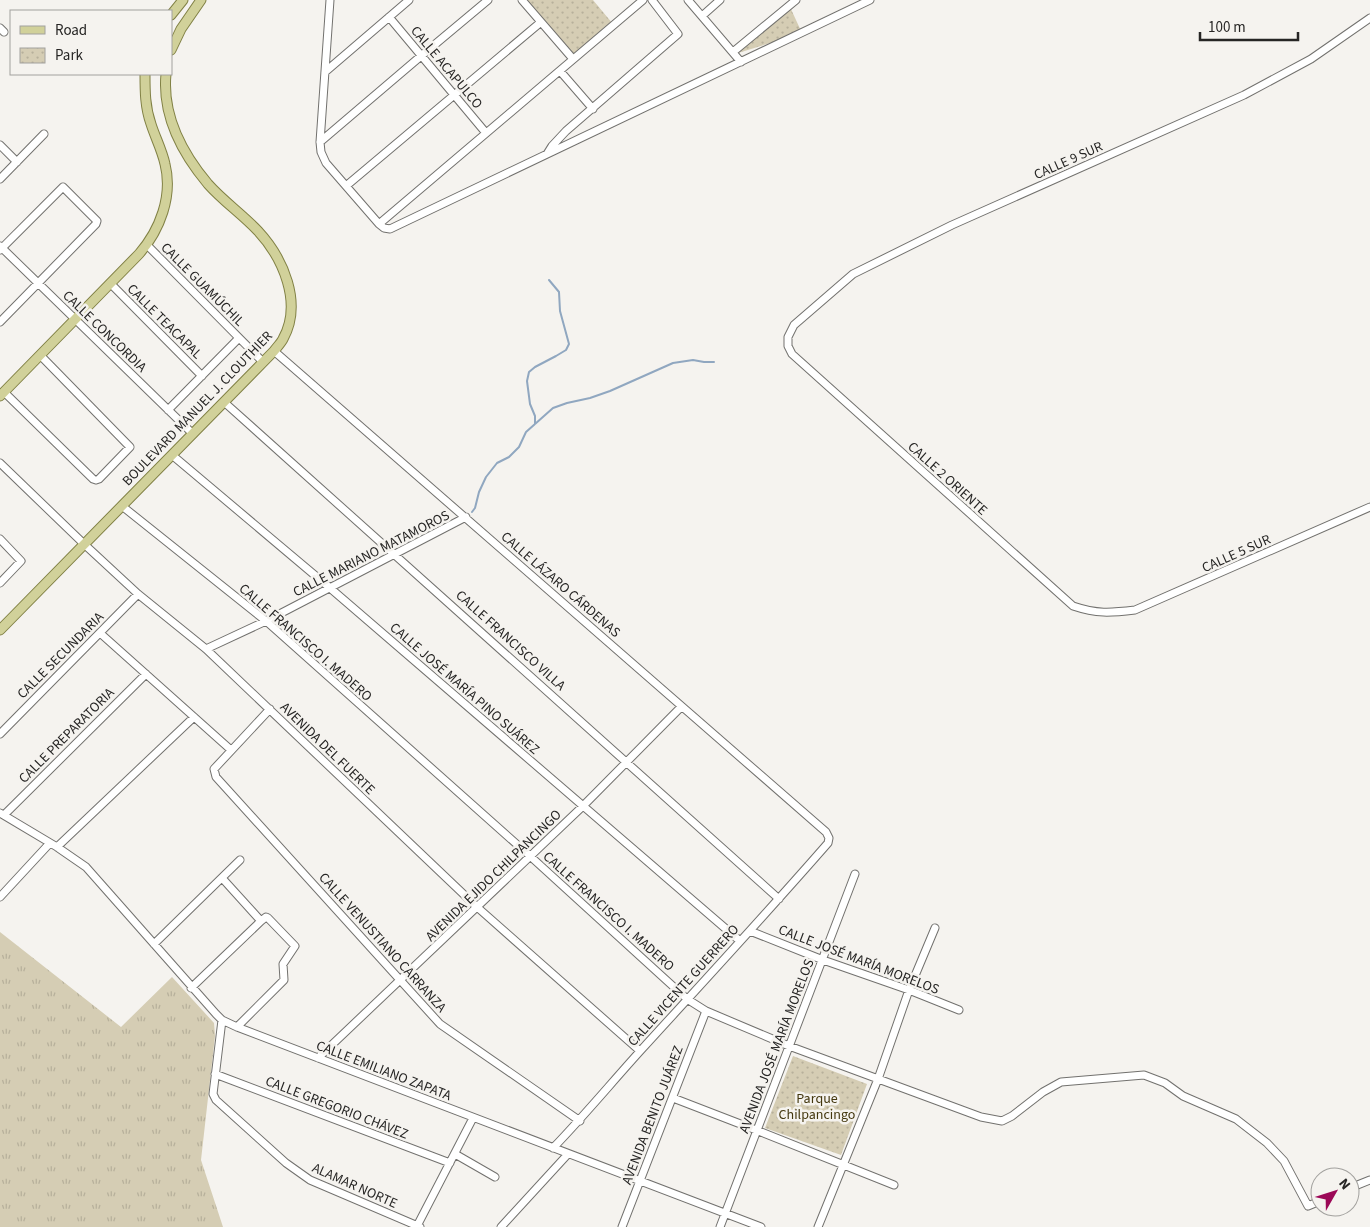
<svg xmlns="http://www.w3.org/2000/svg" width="1370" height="1227" font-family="'Source Sans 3',sans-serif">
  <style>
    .grass { fill: url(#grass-tufts) }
    .park { fill: url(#park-dots) }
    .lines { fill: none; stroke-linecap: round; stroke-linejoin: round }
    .stream { stroke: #90a7c0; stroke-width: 2 }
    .minor-casing { stroke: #72716e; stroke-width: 9 }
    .major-casing { stroke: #818145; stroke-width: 11 }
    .minor { stroke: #fff; stroke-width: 7 }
    .major { stroke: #d1d19a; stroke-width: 9 }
    .labels { text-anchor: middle; stroke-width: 5; stroke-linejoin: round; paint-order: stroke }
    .street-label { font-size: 14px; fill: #262524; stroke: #f5f3ef }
    .park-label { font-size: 14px; fill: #43370e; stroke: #f5f3ef }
  </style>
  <defs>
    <pattern id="grass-tufts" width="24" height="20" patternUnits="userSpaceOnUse" patternTransform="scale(1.25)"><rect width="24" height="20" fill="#d5cdb4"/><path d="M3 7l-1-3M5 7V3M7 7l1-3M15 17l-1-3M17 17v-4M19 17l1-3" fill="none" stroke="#b7b09b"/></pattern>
    <pattern id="park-dots" width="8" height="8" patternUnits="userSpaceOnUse" patternTransform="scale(1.25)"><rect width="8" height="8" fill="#d5cdb4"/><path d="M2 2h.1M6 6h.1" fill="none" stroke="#b7b09b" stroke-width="1.8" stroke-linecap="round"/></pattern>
  </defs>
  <rect width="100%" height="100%" fill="#f5f3ef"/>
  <path class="grass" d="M0 932 121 1027 172 977 214 1023 215 1036 201 1160 223 1227H0Z"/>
  <path class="park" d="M523 0H593L613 24 573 58Z
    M790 7 802 33 735 54Z
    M793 1056 867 1084 841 1155 765 1128Z"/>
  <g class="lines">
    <path class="stream" d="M535 424V416L530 404 527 381 529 372 535 367 556 356 566 350 569 344 560 311 559 292 549 280
      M472 512 475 508 479 492 486 477 497 463 509 457 519 447 526 432 553 408 567 403 590 398 610 391 673 363 693 360 704 362H714"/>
    <g class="minor-casing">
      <path id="minor" d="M330 0 320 142 321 152 326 163 379 224 384 228 390 229 870 0
        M522 0 573 59
        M688 0 741 62
        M702 16 720 0
        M389 17 486 133
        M1370 18 1311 59 1244 95 952 225 853 274 794 325 788 337V346L792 354 1073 606C1097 614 1110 613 1135 610L1370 507
        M0 28 4 32
        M733 52 796 0
        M560 71 593 109
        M325 72 409 0
        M320 142 421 56 488 0
        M0 145 17 162
        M547 154 552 146 566 131 678 34 652 0
        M0 179 44 134
        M346 186 541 22
        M379 224 643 0
        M147 245 263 362
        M0 246 193 434
        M0 250 63 187 97 221 96 224 0 322
        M110 283 202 376
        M274 351 826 832 829 838 828 843C767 913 704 981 642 1049 612 1082 584 1116 553 1148
        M4 392 93 479 96 480 99 479 130 447 40 355
        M224 402 779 899
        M168 410 239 338
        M172 455 330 588 740 941
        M0 463 84 544 138 594 206 649 477 907 640 1051
        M122 506 266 621 530 856 687 999 706 1011 789 1046 981 1117 1002 1121 1012 1116 1043 1092 1061 1082 1144 1075 1165 1083 1183 1096 1236 1119 1267 1143 1284 1161 1308 1206 1320 1201
        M0 539 21 561 0 583
        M100 633 231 750
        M206 649 266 621 466 517
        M270 709 214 769 216 777 440 1024 580 1121
        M0 734 138 594
        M0 813 57 847 86 867 216 1014 222 1020 237 1027 761 1227
        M4 815 146 674
        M57 847 194 717
        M222 878 261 921
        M0 897 50 843
        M750 931 823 960 909 990 959 1010
        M154 944 240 860
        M191 988 261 921 266 917 268 918 295 946 283 964 284 980 237 1027
        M222 1020 213 1094 216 1100 286 1163 310 1180 420 1227
        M318 1058 583 806 681 707
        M215 1074 450 1163
        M673 1098 756 1130 894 1185
        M455 1154 495 1177
        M1350 1188 1370 1180
        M417 1226 473 1118
        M501 1227 568 1154
        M622 1227 706 1011
        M720 1227C764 1109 811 992 855 874
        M818 1227 878 1079 909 990 935 928"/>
    </g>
    <g class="major-casing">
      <path id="major" d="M171 15 183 0
        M171 50 181 29 201 0
        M0 396 139 254C160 230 173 196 165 164 162 150 155 137 151 124 145 107 145 91 145 74
        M0 630 274 351C277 347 281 343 283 339 303 303 283 258 258 231 242 214 223 201 208 184 182 153 162 115 166 74"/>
    </g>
    <use href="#minor" class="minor"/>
    <use href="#major" class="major"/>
  </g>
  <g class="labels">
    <g class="street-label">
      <text transform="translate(447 67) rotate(50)" y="5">CALLE ACAPULCO</text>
      <text transform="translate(1068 160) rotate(-24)" y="5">CALLE 9 SUR</text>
      <text transform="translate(203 284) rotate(45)" y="5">CALLE GUAMÚCHIL</text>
      <text transform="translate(165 321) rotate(45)" y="5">CALLE TEACAPAL</text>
      <text transform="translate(105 331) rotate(44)" y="5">CALLE CONCORDIA</text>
      <text transform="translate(197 408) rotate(-46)" y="5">BOULEVARD MANUEL J. CLOUTHIER</text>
      <text transform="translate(948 478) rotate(42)" y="5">CALLE 2 ORIENTE</text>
      <text transform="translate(371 553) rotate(-27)" y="5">CALLE MARIANO MATAMOROS</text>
      <text transform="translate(1236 553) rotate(-24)" y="5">CALLE 5 SUR</text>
      <text transform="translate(561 584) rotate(41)" y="5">CALLE LÁZARO CÁRDENAS</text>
      <text transform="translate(511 640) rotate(42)" y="5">CALLE FRANCISCO VILLA</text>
      <text transform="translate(306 642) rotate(41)" y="5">CALLE FRANCISCO I. MADERO</text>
      <text transform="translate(60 655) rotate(-45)" y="5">CALLE SECUNDARIA</text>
      <text transform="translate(465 688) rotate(41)" y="5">CALLE JOSÉ MARÍA PINO SUÁREZ</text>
      <text transform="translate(66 735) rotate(-45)" y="5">CALLE PREPARATORIA</text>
      <text transform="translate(328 748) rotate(44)" y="5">AVENIDA DEL FUERTE</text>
      <text transform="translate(493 875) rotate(-44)" y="5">AVENIDA EJIDO CHILPANCINGO</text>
      <text transform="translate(609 911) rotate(42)" y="5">CALLE FRANCISCO I. MADERO</text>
      <text transform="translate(383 942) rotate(48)" y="5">CALLE VENUSTIANO CARRANZA</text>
      <text transform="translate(859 959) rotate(21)" y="5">CALLE JOSÉ MARÍA MORELOS</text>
      <text transform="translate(683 985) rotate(-48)" y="5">CALLE VICENTE GUERRERO</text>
      <text transform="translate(776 1046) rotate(-69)" y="5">AVENIDA JOSÉ MARÍA MORELOS</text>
      <text transform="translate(384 1070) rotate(21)" y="5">CALLE EMILIANO ZAPATA</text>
      <text transform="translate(337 1107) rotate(21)" y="5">CALLE GREGORIO CHÁVEZ</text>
      <text transform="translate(652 1115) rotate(-69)" y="5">AVENIDA BENITO JUÁREZ</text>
      <text transform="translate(355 1185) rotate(24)" y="5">ALAMAR NORTE</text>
    </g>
    <g class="park-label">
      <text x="817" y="1103">Parque<tspan x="817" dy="16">Chilpancingo</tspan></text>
    </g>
  </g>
  <rect x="10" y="10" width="162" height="65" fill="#f5f3ef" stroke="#a2a19e"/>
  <rect x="20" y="26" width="25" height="8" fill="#d1d19a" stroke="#a2a19e"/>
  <text x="55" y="35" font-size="15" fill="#262524">Road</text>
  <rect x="20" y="48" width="25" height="15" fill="url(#park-dots)" stroke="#a2a19e"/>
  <text x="55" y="60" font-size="15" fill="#262524">Park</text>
  <g transform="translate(1335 1192) rotate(51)"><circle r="24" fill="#f5f3ef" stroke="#a2a19e"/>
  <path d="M0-4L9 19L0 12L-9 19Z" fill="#9c0857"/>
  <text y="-8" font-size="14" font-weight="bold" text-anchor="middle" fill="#262524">N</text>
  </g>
  <path d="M1200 32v8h98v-8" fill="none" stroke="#262524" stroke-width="2.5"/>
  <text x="1208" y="32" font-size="15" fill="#262524" stroke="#f5f3ef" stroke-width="4" paint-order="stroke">100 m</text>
</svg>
